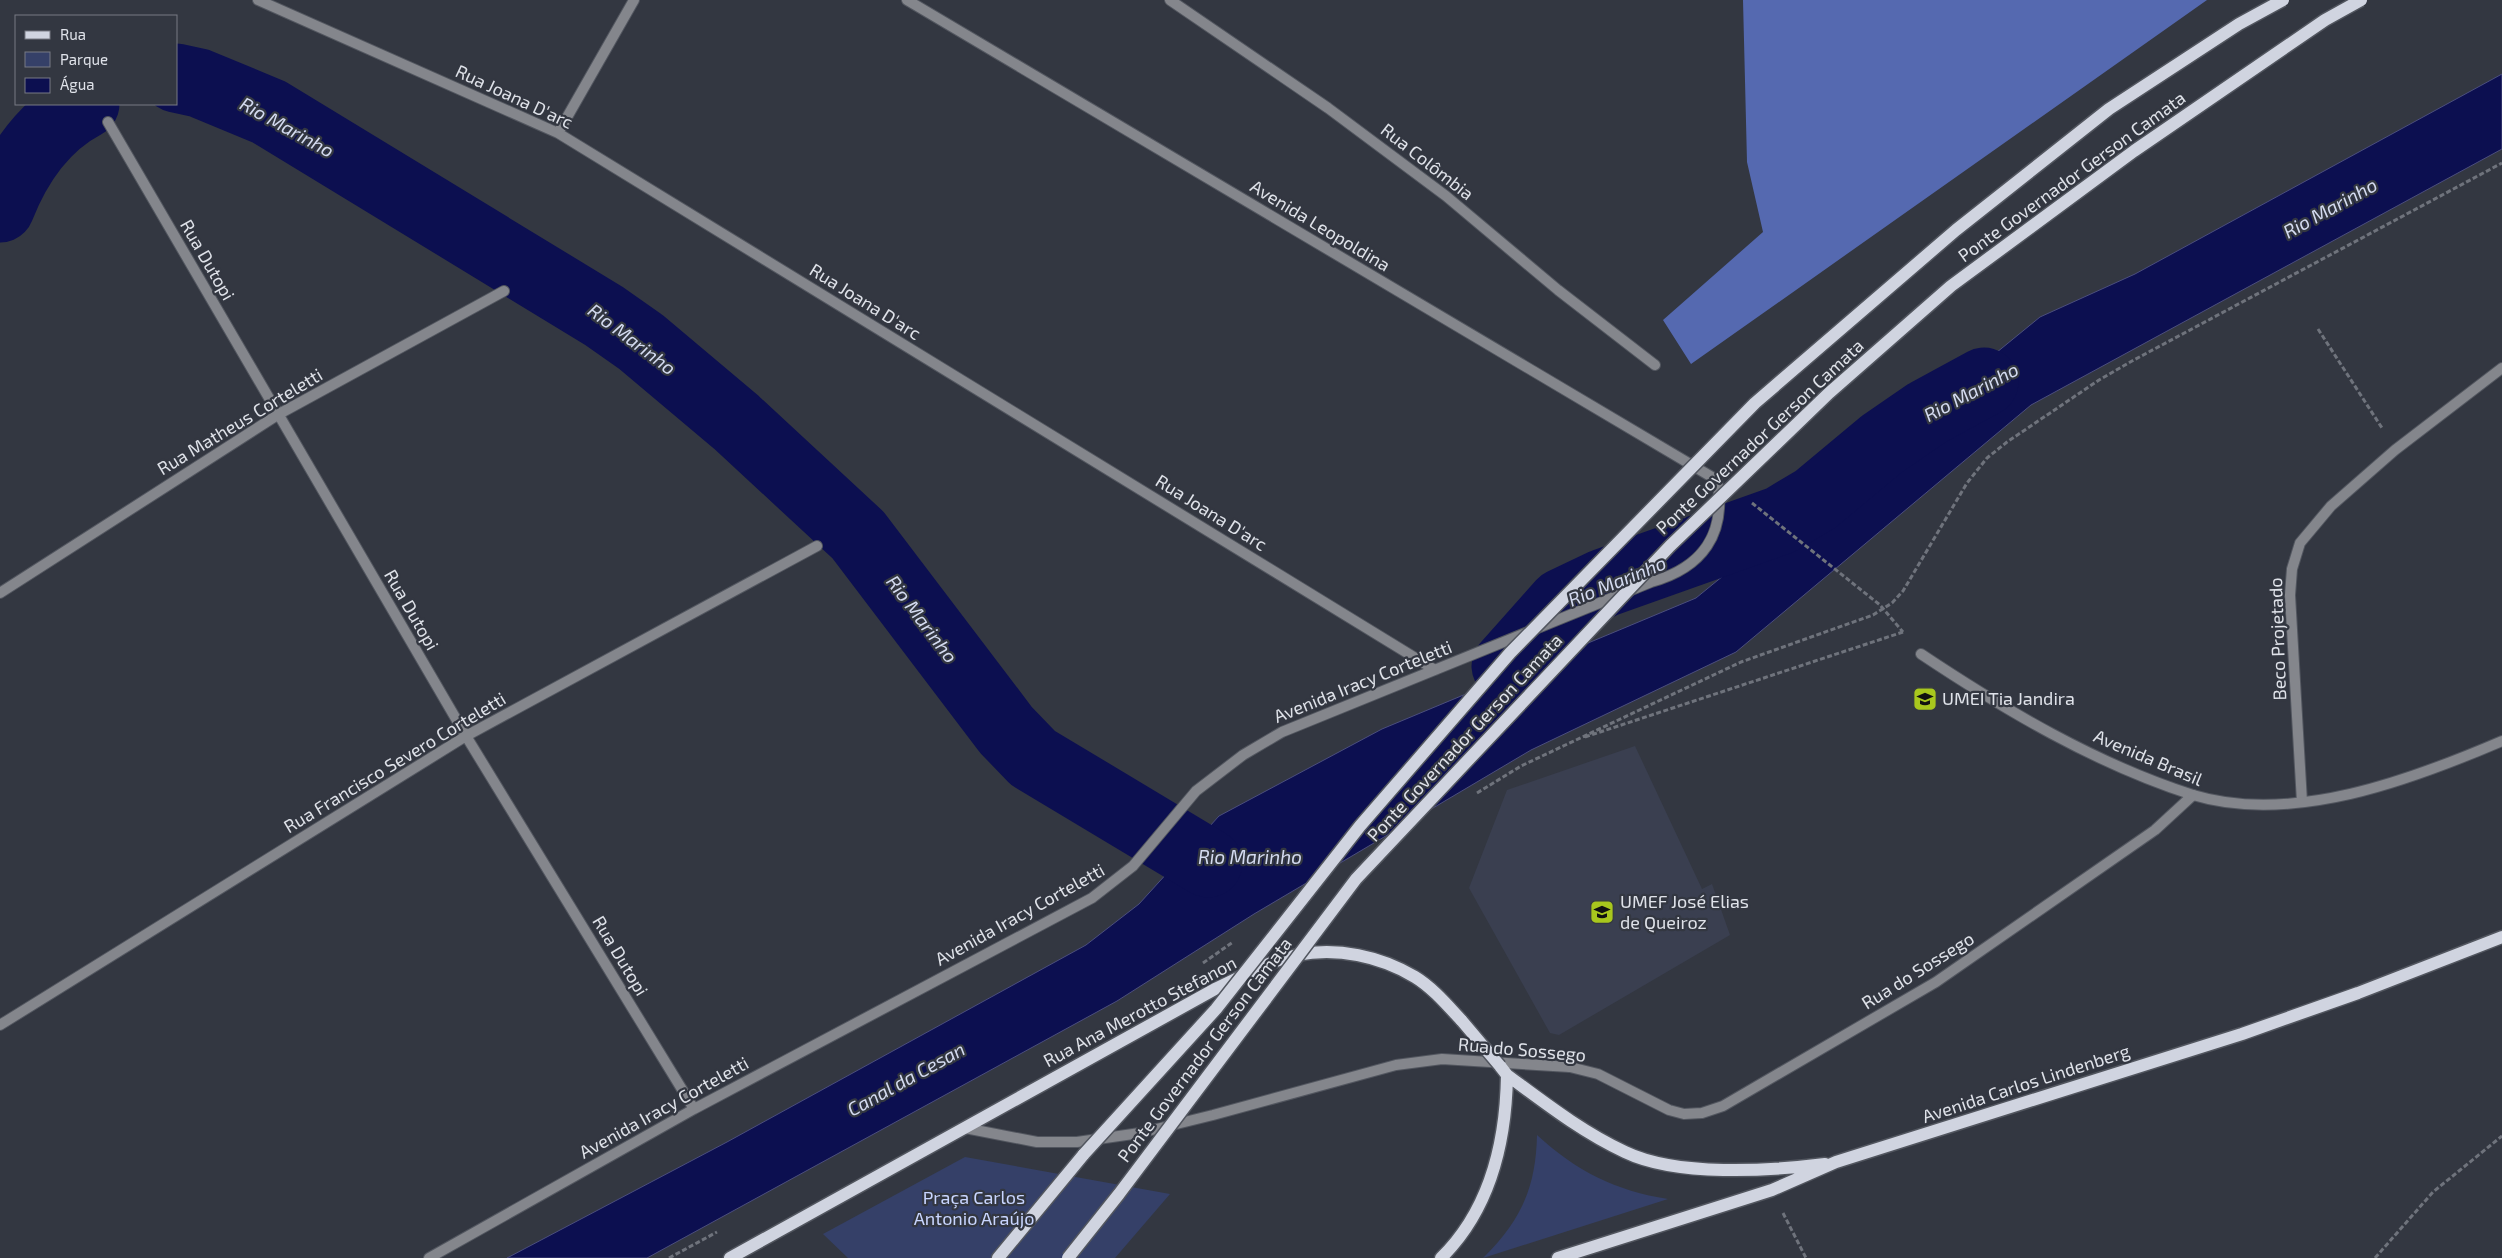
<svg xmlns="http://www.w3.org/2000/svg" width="2502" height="1258" font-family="'Exo 2',sans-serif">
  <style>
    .built { fill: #3a3f50 }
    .green { fill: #354068 }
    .forest { fill: #5569b0 }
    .water { fill: #0c0f50; stroke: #4b4e7e }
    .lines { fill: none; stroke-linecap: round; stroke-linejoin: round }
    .river { stroke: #0c0f50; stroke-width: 69 }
    .lane-casing { stroke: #52565f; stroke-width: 12 }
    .street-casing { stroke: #52565f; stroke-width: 12 }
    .primary-casing { stroke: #52565f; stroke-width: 15 }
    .path { stroke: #6f737c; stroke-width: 3; stroke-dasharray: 5 2.5; stroke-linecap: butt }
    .lane { stroke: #84868c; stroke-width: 10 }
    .street { stroke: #84868c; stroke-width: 10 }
    .primary { stroke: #d0d4e0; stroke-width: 12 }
    .primary-bridge-casing { stroke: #52565f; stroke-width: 15; stroke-linecap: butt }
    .primary-bridge { stroke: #d0d4e0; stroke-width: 12 }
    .labels { text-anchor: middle; stroke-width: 4.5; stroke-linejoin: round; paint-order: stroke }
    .street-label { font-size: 18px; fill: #dfe2e9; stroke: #333741 }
    .poi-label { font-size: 18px; fill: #dfe2e9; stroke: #333741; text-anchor: start }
    .park-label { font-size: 18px; fill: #c9d6ff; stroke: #333741 }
    .water-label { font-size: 19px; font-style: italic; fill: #d4dbf0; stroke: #333741 }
  </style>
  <rect width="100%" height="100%" fill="#333741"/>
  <path class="built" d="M1635 746 1702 889 1712 884 1730 935 1559 1035 1550 1033 1469 888 1507 790Z"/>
  <path class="green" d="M1537 1135C1576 1171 1616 1191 1668 1199L1483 1258C1521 1221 1536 1187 1537 1135Z
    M965 1157 1170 1194 1115 1258H848L823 1234Z"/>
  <path class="forest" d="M1743 0H2207L1691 364 1663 320 1763 232 1747 162Z"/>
  <path class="water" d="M2502 74V149L2031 405 1736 652 1531 750 1254 914 1117 1001 647 1258H507L727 1142 1086 945 1139 904 1219 816 1382 729 1696 598 2040 317 2135 274Z"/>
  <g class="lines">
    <path class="river" d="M176 78 199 83 269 112 604 316 641 342 736 422 858 535 1006 730 1033 758 1208 863
      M0 208C17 165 43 126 85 104
      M1506 666 1562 603 1604 583 1781 520 1816 499 1882 444 1927 413 1984 382"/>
    <g class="lane-casing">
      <path id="lane" d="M1170 0 1328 108 1446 196 1558 290 1655 365
        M2302 802 2290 595 2292 569 2300 543 2331 506 2395 450 2502 368
        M1570 1067 1598 1074 1669 1110 1684 1114 1702 1113 1723 1106 1936 982 2155 830 2193 795C2096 764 2005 710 1921 654"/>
    </g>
    <g class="street-casing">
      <path id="street" d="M258 0 558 133 1435 670
        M108 122 466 736 694 1109
        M558 133 634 0
        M0 593 279 414 504 291
        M2193 795C2292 825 2411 780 2502 741
        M0 1025 466 736 817 546
        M965 1128 1037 1142H1077L1140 1133 1213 1115 1396 1065 1442 1059 1570 1067
        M429 1258 694 1109 1092 898 1133 866 1196 791 1243 755 1282 732 1651 582C1702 568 1727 534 1717 480L907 0"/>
    </g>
    <g class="primary-casing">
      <path id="primary" d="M1500 1066 1507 1075C1545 1103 1582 1132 1625 1152 1677 1177 1769 1171 1825 1164
        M730 1258 1215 989C1241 977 1269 961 1297 955 1337 947 1380 956 1415 977 1433 988 1448 1006 1462 1021
        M998 1258 1084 1154
        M1441 1258C1491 1209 1506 1142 1507 1075
        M1558 1258 1772 1190 1836 1162 2242 1034 2358 993 2502 937"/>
    </g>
    <path class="path" d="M2318 329 2382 428
      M1752 503 1880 605 1903 632
      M1585 737 1903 632
      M1477 793 1521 766 1741 662 1873 615 1892 603 1903 591 1967 483 1987 458 2007 442 2099 380 2132 361 2502 163
      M1203 963 1233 942
      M1783 1213 1806 1258
      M669 1258 717 1232
      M2375 1258 2433 1192 2502 1136"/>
    <use href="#lane" class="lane"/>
    <use href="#street" class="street"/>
    <use href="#primary" class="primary"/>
    <g class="primary-bridge-casing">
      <path id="primary-bridge" d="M1462 1021 1500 1066
        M1084 1154 1216 1009 1360 826 1510 653 1755 403 1956 230 2109 109 2239 24 2283 0
        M1068 1258 1119 1194 1356 879 1670 546 1829 393 1951 286 2134 151 2325 20 2361 0"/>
    </g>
    <use href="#primary-bridge" class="primary-bridge"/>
  </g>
  <defs>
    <g id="school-square" transform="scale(1.25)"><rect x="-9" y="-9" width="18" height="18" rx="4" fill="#a8c71d" stroke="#333741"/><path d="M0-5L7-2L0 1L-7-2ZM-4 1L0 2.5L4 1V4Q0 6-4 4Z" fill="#111"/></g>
  </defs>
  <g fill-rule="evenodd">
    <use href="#school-square" x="1925" y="699"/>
    <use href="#school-square" x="1602" y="912"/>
  </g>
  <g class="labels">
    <g class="street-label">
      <text transform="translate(514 97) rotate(25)" y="6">Rua Joana D'arc</text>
      <text transform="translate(1427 162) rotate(38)" y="6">Rua Colômbia</text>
      <text transform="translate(2072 177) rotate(-36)" y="6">Ponte Governador Gerson Camata</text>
      <text transform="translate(1320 226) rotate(31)" y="6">Avenida Leopoldina</text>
      <text transform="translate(207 260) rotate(60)" y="6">Rua Dutopi</text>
      <text transform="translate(865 302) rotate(32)" y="6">Rua Joana D'arc</text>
      <text transform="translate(240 422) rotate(-31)" y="6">Rua Matheus Corteletti</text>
      <text transform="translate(1760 437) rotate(-43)" y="6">Ponte Governador Gerson Camata</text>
      <text transform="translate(1211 513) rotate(32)" y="6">Rua Joana D'arc</text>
      <text transform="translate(411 610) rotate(60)" y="6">Rua Dutopi</text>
      <text transform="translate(2278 639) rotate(-92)" y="6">Beco Projetado</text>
      <text transform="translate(1363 682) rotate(-22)" y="6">Avenida Iracy Corteletti</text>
      <text transform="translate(1465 738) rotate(-47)" y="6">Ponte Governador Gerson Camata</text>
      <text transform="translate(2148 758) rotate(23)" y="6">Avenida Brasil</text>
      <text transform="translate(395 763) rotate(-31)" y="6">Rua Francisco Severo Corteletti</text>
      <text transform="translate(1020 915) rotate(-29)" y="6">Avenida Iracy Corteletti</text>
      <text transform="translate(620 956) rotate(59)" y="6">Rua Dutopi</text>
      <text transform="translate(1918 971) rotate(-32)" y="6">Rua do Sossego</text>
      <text transform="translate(1140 1012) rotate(-28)" y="6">Rua Ana Merotto Stefanon</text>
      <text transform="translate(1205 1050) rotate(-53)" y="6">Ponte Governador Gerson Camata</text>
      <text transform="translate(1522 1050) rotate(5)" y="6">Rua do Sossego</text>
      <text transform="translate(2026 1084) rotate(-18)" y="6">Avenida Carlos Lindenberg</text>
      <text transform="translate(664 1108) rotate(-29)" y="6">Avenida Iracy Corteletti</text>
    </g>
    <g class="poi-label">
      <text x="1942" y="705">UMEI Tia Jandira</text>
      <text x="1620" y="908">UMEF José Elias<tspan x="1620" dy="21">de Queiroz</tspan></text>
    </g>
    <g class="park-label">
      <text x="974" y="1204">Praça Carlos<tspan x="974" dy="21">Antonio Araújo</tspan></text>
    </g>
    <g class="water-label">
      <text transform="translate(287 127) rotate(29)" y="7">Rio Marinho</text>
      <text transform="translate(2330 208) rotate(-29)" y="7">Rio Marinho</text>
      <text transform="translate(632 339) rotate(37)" y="7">Rio Marinho</text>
      <text transform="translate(1971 392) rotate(-28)" y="7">Rio Marinho</text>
      <text transform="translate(1617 581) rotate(-22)" y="7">Rio Marinho</text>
      <text transform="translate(922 619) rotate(53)" y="7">Rio Marinho</text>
      <text x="1250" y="864">Rio Marinho</text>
      <text transform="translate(906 1079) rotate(-29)" y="7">Canal da Cesan</text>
    </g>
  </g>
  <rect x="15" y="15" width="162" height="90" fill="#333741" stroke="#787b84"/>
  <rect x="25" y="31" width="25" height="8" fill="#d0d4e0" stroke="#787b84"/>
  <text x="60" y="40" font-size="15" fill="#dfe2e9">Rua</text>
  <rect x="25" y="52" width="25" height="15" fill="#354068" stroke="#787b84"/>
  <text x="60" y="65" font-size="15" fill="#dfe2e9">Parque</text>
  <rect x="25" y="78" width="25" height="15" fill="#0c0f50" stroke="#787b84"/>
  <text x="60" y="90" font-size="15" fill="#dfe2e9">Água</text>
</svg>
